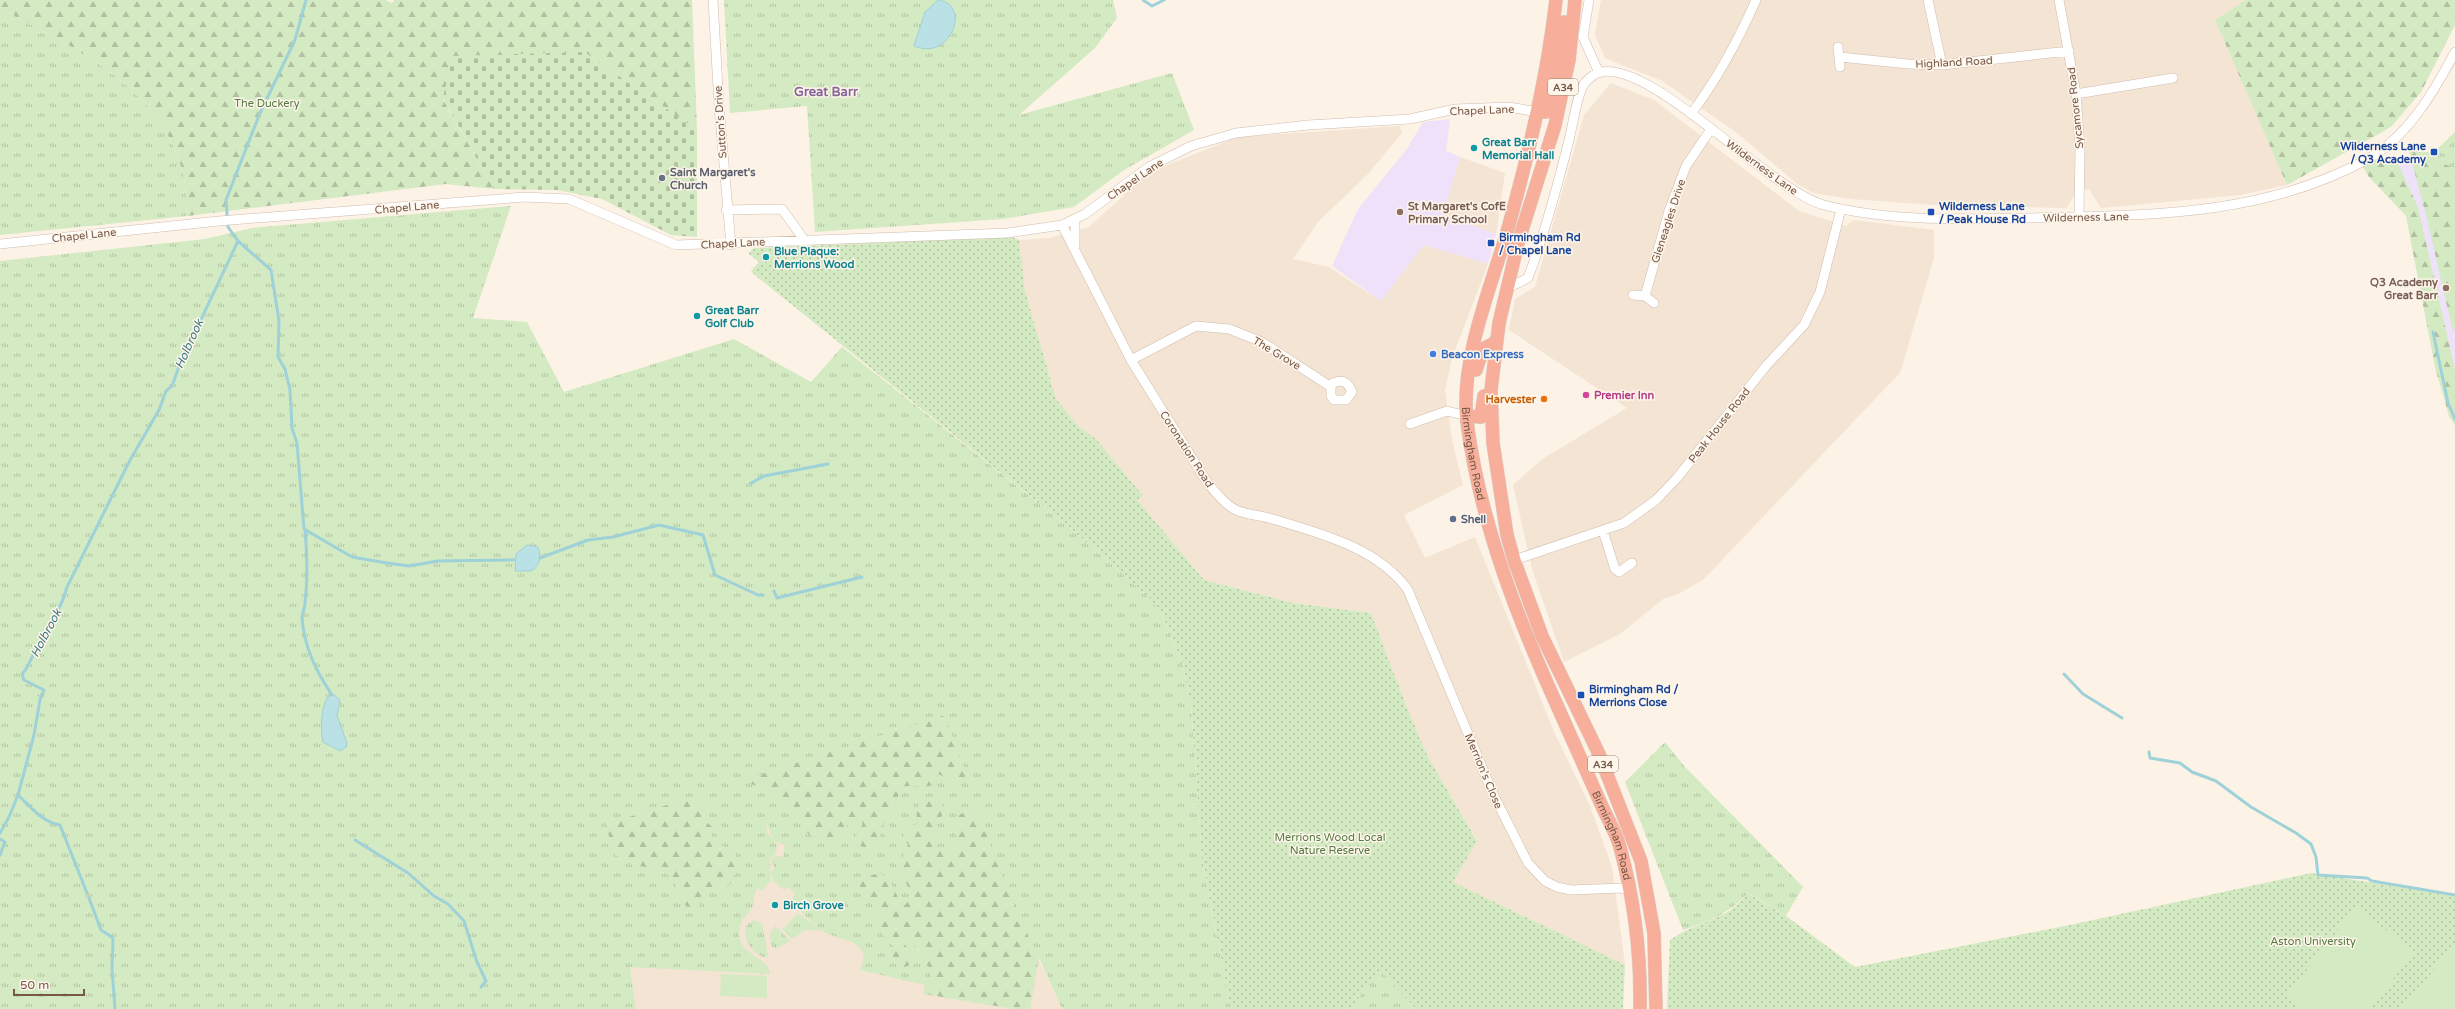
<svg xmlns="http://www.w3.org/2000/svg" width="2455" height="1009" font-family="'Varela Round',sans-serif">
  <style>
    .residential { fill: #f4e4d3 }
    .education { fill: #efe1f9 }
    .grass { fill: url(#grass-tufts) }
    .forest { fill: url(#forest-firs) }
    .cemetery { fill: url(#cemetery-stones) }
    .park { fill: url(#park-dots) }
    .pitch { fill: #d4eac3 }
    .water { fill: #b9e1e6; stroke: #9fd1d8 }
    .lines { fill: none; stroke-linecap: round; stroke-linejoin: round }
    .stream { stroke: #9fd1d8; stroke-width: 3 }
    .minor-casing { stroke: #d0bcad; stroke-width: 10 }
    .highway-casing { stroke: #d9d0cc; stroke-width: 14 }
    .minor { stroke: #fff; stroke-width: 9 }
    .highway { stroke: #f7af9b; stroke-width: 13 }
    .culture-dot { fill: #0f9aa8; stroke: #fff6eb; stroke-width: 1.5 }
    .transit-dot { fill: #1a4fb4; stroke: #fff6eb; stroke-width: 1.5 }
    .worship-dot { fill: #6b7280; stroke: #fff6eb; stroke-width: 1.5 }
    .education-dot { fill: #8d6e63; stroke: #fff6eb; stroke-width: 1.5 }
    .shop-dot { fill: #3f7fe0; stroke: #fff6eb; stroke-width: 1.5 }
    .hotel-dot { fill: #d1479c; stroke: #fff6eb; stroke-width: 1.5 }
    .food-dot { fill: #e8710a; stroke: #fff6eb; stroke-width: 1.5 }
    .service-dot { fill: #5c6f8a; stroke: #fff6eb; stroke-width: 1.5 }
    .labels { text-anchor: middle; stroke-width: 3; stroke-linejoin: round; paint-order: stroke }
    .shield { fill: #fff6eb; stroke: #9f877a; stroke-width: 1 }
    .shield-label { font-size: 10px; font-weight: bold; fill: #765849 }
    .street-label { font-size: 11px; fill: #765849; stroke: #fff6eb }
    .park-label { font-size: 11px; fill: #547b42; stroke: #fff6eb }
    .culture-label { font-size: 11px; font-weight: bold; fill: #0d838f; stroke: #fff6eb; text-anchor: start }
    .transit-label { font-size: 11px; font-weight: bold; fill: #164399; stroke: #fff6eb; text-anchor: start }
    .worship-label { font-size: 11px; font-weight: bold; fill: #5b616d; stroke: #fff6eb; text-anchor: start }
    .education-label { font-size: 11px; font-weight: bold; fill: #785e54; stroke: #fff6eb; text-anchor: start }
    .shop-label { font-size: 11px; font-weight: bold; fill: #366cbe; stroke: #fff6eb; text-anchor: start }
    .hotel-label { font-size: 11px; font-weight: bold; fill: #b23c85; stroke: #fff6eb; text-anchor: start }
    .food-label { font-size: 11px; font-weight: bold; fill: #c56008; stroke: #fff6eb; text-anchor: end }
    .service-label { font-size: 11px; font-weight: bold; fill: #4e5e75; stroke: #fff6eb; text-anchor: start }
    .water-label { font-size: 12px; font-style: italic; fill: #407a82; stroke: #fff6eb }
    .quarter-label { font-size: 13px; font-weight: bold; fill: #866599; stroke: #fff6eb }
  </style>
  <defs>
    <pattern id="grass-tufts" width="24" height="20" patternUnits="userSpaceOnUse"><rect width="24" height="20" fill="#d4eac3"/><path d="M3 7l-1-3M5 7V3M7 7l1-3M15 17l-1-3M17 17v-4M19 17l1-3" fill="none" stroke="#b1c0a0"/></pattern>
    <pattern id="forest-firs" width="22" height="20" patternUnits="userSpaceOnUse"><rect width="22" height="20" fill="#d4eac3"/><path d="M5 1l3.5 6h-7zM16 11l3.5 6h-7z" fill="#b1c0a0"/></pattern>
    <pattern id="cemetery-stones" width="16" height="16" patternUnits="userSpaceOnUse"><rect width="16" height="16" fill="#d4eac3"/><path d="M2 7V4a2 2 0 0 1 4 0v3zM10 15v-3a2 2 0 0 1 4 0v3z" fill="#b1c0a0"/></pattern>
    <pattern id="park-dots" width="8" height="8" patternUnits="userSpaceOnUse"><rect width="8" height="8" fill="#d4eac3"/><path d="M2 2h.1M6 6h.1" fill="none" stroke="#b1c0a0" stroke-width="1.8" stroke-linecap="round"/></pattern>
  </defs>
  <rect width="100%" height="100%" fill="#fcf2e5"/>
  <path class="residential" d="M1601 0H2246L2215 20 2287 185 2240 195 2101 208 2089 189 2078 190 2066 208 1935 205 1851 199 1814 193 1797 184 1736 132 1662 81 1605 58 1595 35Z
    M1611 83 1654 100 1799 211 1846 226 1853 220 1934 230V258L1900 373 1875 399 1703 580 1678 594 1663 599 1620 634 1564 662 1532 569 1513 485 1541 460 1627 408 1509 330 1515 299 1535 287 1584 115Z
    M1400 126 1402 133 1368 174 1318 222 1293 259 1329 267 1381 301 1424 245 1488 264 1452 358 1445 391 1452 440 1463 485 1404 515 1425 558 1475 537 1555 734 1590 806 1612 867 1625 965 1453 882 1477 840 1428 757 1407 708 1371 613 1293 603 1204 580 1137 500 1143 496 1096 439 1078 426 1056 399 1025 291 1019 240 1049 238 1089 227 1148 173 1237 137Z
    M1460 157 1505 173 1496 234 1443 215Z
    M945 715 1038 958 1062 1009H636L607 824Z"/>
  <path class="education" d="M1450 119 1446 151 1460 157 1443 215 1496 234 1488 264 1424 245 1381 301 1332 266 1358 209 1407 149 1423 122Z
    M2455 148V369L2418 207 2396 159 2437 163Z"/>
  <path class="grass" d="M724 0H1113L1117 18 1095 48 1019 115 1172 73 1194 130 1124 170 1074 207 1003 219 815 232 807 106 730 113Z
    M0 8C72 47 162 86 183 173 186 187 186 202 187 216L0 235Z
    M2455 132V169L2421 152H2434Z
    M511 206 473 318 527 322 564 392 734 339 811 382 842 347 1076 533 1150 598 1165 621 1182 662 1191 704 1202 858 1231 1009H1062L1039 958 1030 1009H1014L923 994 925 985 860 970C862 964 865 957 862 951 855 939 838 939 826 933 811 924 801 911 790 900L795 894 787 886 786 889H782L773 880 771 873 774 867 771 860 774 856 783 857 785 845 774 841 766 823 767 832 777 845 775 855 770 858 771 881 761 891 758 888C753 893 755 901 752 908 749 914 741 919 740 926 732 955 770 956 770 974L630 967 636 1009H0V261L205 239 252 228Z
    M1665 742 1685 767 1803 887 1786 916 1748 893C1728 914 1710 921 1683 930L1625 782Z
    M798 913 821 930H805L792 939 781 928H784Z
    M754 920 762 923 768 955 766 958C754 955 740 938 747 925Z
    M776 926 790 941 775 949 771 945 770 933Z
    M1380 969 1411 1004 1416 1009H1350Z"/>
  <path class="forest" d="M0 0H385L392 3 394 0H692L697 130 584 52 443 99 494 189 446 184 187 216C186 202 186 187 183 173 162 86 72 47 0 8Z
    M2246 0H2455V25L2421 92 2391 127 2287 185 2215 20Z
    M2408 148 2421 152 2455 169V327L2453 332 2427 219Z
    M2396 159 2418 207 2455 369V425L2449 416 2435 367 2406 216 2369 177 2360 163 2367 160Z
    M945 715 966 775 963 780 955 782 938 774 933 785C921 789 911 784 900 787L895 809 884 823 879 840 873 847 867 848 858 845 854 838 863 824 859 819 852 817 841 838C830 841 811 842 805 829 803 824 806 818 804 813L782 798 743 780Z
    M692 797 706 806V821L714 829 711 836C721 851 748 849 734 876 732 880 730 886 725 888 719 889 713 886 706 888L702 893 699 906 694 909 686 906 671 876 654 868 632 865 611 852 607 824Z
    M928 798 942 802 945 810 935 828 934 844 943 851 951 854 956 850C958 830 945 806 980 814L1005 884 1038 958 1030 1009H1014L937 996 934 993 937 985 931 979 930 968 922 961 921 951 905 938 903 941 912 956V964L905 967 894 963 892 958 894 947C874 927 879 928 877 902L864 896 859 885 865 877 880 873C896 883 893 893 903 905L906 904 912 894 901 874 902 860 908 845 903 836 908 828 917 824C916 813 916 802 928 798Z"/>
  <path class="cemetery" d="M584 52 697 130V237L671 235 602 199 557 190 494 189 443 98 452 56Z"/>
  <path class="park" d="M1012 237 1019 240 1025 291 1056 399 1078 426 1096 439 1143 496 1137 500 1204 580 1293 603 1371 613 1407 708 1428 757 1477 841 1453 882 1625 965 1623 1009H1416L1380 970 1350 1009H1231L1202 858 1191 704 1182 662 1165 621 1150 598 1076 533 756 276 751 271 759 262 748 253 754 248Z
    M2311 873 2455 896V1009H1667L1670 940C1689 926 1713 922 1732 909 1738 905 1743 898 1747 893L1786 916 1855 967 2070 925Z"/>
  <path class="pitch" d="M2356 907 2414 951 2371 1009H2304L2286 996Z
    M2455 944V1009H2402Z
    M721 974 767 976V998L720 996Z"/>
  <path class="water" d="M938 0C972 4 951 62 914 46L925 12Z
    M527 545 538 547C542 556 539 569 530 571H515L516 554Z
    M334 695 340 700 337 716 347 743 346 747 340 751 323 742C320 730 321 704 329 696Z"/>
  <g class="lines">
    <path class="stream" d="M1143 0 1152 6 1164 0
      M238 241 271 270 279 321 278 357 285 369 290 390 292 428 297 443 304 529 352 557 387 563 409 566 438 561 514 560
      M2433 332 2448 403 2455 419
      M751 483 764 476 828 464
      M305 530C307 553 308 579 305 603 305 608 302 613 302 618 304 647 316 671 332 695
      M540 558 588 540 613 537 659 525 703 535 715 575 758 595H763
      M774 591 777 598 862 577
      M2064 674 2083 694 2122 718
      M2149 752 2150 758 2180 763 2192 772 2216 781 2251 807 2296 833 2311 844 2316 857 2318 875 2367 878 2372 881 2455 895
      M0 833 9 817 18 795
      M0 839 5 842 0 855
      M355 840 408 873 434 896 448 904 464 921 477 962 486 981 481 987
      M87 893 60 825C42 822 30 806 18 795L34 735 40 700 44 690 24 680 22 674C29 667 30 660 35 651 46 630 61 610 67 587L129 462 159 410 166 391 172 386 181 361 189 349 190 343 238 241 228 227 226 200 260 113 295 40 306 0
      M89 898 101 930 112 937 113 940 112 969 115 1009"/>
    <g class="minor-casing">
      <path id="minor" d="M713 0 719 106 731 245
        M1589 0 1583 37 1599 73
        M1928 0 1942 65
        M2059 0 2076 94 2080 148 2079 216
        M1838 47 1840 67
        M1840 57 1908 64 1942 65 2069 51
        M2076 94 2173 78
        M1691 114C1718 78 1738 41 1756 0
        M726 210 782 209 805 241
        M1062 225 1131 360 1207 482C1216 493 1225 505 1238 511 1250 515 1264 516 1276 520 1323 534 1379 549 1408 590L1494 796 1528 863 1545 881 1557 887 1571 890 1621 888 1630 891
        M0 244 219 221 525 197 569 199 676 245 1008 233 1062 225 1085 214 1149 167 1191 146 1236 133 1308 125 1410 119 1455 109 1509 107 1538 112
        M1075 246V219
        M1506 289 1528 278C1544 236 1556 191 1567 148 1572 132 1576 96 1584 84 1586 81 1593 75 1597 73 1648 55 1768 190 1824 205 1889 222 1964 219 2031 218 2147 215 2260 217 2366 160 2407 138 2434 92 2455 52
        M1633 295 1645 296 1654 303
        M1645 296 1669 211 1686 166 1711 129
        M1131 360 1196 326 1229 329 1262 342 1331 387V396L1334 400H1346L1352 392C1348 382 1343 379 1333 383L1331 387
        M1410 424 1447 411 1467 416
        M1603 531 1615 569 1619 572 1632 563
        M1514 560 1624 523 1656 500 1677 478 1766 366 1804 325 1820 292 1841 209"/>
    </g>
    <g class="highway-casing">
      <g id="highway">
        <path id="s1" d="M1556 0C1547 79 1528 156 1507 232 1490 290 1460 360 1467 422 1480 523 1518 620 1560 712 1574 743 1587 773 1601 804 1607 818 1616 832 1620 847 1634 899 1641 955 1640 1009"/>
        <path d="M1575 0 1569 60 1555 125 1518 243 1499 323 1491 390 1493 443 1507 535 1514 560 1542 636 1599 754 1641 861 1654 933 1656 1009"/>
        <path d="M1538 112H1546L1552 105 1564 22"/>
        <path d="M1476 370 1483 349 1496 342"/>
        <path d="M1467 416 1481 417 1484 396"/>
      </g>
    </g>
    <use href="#minor" class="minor"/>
    <use href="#highway" class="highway"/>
  </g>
  <g class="culture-dot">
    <circle cx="1474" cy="148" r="4"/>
    <circle cx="766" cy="257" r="4"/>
    <circle cx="697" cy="316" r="4"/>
    <circle cx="775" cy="905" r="4"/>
  </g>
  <g class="transit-dot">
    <rect x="2430" y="148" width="8" height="8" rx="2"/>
    <rect x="1927" y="208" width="8" height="8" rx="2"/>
    <rect x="1487" y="239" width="8" height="8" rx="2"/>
    <rect x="1577" y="691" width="8" height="8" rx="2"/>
  </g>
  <circle class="worship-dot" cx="662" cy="178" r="4"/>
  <g class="education-dot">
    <circle cx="1400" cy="212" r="4"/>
    <circle cx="2446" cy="288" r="4"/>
  </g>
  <circle class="shop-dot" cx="1433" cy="354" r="4"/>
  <circle class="hotel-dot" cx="1586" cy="395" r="4"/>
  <circle class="food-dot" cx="1544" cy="399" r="4"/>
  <circle class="service-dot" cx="1453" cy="519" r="4"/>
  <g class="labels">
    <g class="shield">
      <rect x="1548" y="79" width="30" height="16" rx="3"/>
      <rect x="1588" y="756" width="30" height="16" rx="3"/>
    </g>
    <g class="shield-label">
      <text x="1563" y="91">A34</text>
      <text x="1603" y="768">A34</text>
    </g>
    <g class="street-label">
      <text transform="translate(1954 62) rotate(-3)" y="4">Highland Road</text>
      <text transform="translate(2075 108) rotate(-96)" y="4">Sycamore Road</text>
      <text transform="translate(1482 110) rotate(-2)" y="4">Chapel Lane</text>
      <text transform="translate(720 122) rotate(-94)" y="4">Sutton's Drive</text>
      <text transform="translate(1762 167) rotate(36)" y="4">Wilderness Lane</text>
      <text transform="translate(1135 179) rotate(-34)" y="4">Chapel Lane</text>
      <text transform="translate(407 207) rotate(-5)" y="4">Chapel Lane</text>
      <text transform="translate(2086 217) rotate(-1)" y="4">Wilderness Lane</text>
      <text transform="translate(1668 221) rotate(-72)" y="4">Gleneagles Drive</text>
      <text transform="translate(84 235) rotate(-6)" y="4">Chapel Lane</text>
      <text transform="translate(733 243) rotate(-3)" y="4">Chapel Lane</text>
      <text transform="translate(1277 353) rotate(31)" y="4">The Grove</text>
      <text transform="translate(1719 425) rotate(-52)" y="4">Peak House Road</text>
      <text transform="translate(1187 449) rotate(57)" y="4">Coronation Road</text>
      <text dy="4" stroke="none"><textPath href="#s1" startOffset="465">Birmingham Road</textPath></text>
      <text transform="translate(1484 771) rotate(67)" y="4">Merrion's Close</text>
      <text dy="4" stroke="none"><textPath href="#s1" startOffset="873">Birmingham Road</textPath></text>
    </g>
    <g class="park-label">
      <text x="267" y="107">The Duckery</text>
      <text x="1330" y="841">Merrions Wood Local<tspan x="1330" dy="13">Nature Reserve</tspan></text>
      <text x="2313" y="945">Aston University</text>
    </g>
    <g class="culture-label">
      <text x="1482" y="146">Great Barr<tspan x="1482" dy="13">Memorial Hall</tspan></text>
      <text x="774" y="255">Blue Plaque:<tspan x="774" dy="13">Merrions Wood</tspan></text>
      <text x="705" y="314">Great Barr<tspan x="705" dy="13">Golf Club</tspan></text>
      <text x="783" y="909">Birch Grove</text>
    </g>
    <g class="transit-label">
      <text x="2426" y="150" text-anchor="end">Wilderness Lane<tspan x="2426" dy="13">/ Q3 Academy</tspan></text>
      <text x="1939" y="210">Wilderness Lane<tspan x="1939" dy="13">/ Peak House Rd</tspan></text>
      <text x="1499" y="241">Birmingham Rd<tspan x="1499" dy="13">/ Chapel Lane</tspan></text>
      <text x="1589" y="693">Birmingham Rd /<tspan x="1589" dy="13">Merrions Close</tspan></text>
    </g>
    <g class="worship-label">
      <text x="670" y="176">Saint Margaret's<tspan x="670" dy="13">Church</tspan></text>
    </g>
    <g class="education-label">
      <text x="1408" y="210">St Margaret's CofE<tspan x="1408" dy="13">Primary School</tspan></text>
      <text x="2438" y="286" text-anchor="end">Q3 Academy<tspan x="2438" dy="13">Great Barr</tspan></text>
    </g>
    <g class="shop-label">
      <text x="1441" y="358">Beacon Express</text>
    </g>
    <g class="hotel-label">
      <text x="1594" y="399">Premier Inn</text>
    </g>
    <g class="food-label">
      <text x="1536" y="403">Harvester</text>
    </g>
    <g class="service-label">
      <text x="1461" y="523">Shell</text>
    </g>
    <g class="water-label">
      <text transform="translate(189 344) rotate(-66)" y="4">Holbrook</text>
      <text transform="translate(46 633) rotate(-62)" y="4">Holbrook</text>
    </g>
    <g class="quarter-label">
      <text x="826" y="96">Great Barr</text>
    </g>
  </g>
  <path d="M14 989v6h70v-6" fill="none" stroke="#765849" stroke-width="2"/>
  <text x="20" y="989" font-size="12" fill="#765849" stroke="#fff6eb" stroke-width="3" paint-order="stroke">50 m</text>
</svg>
